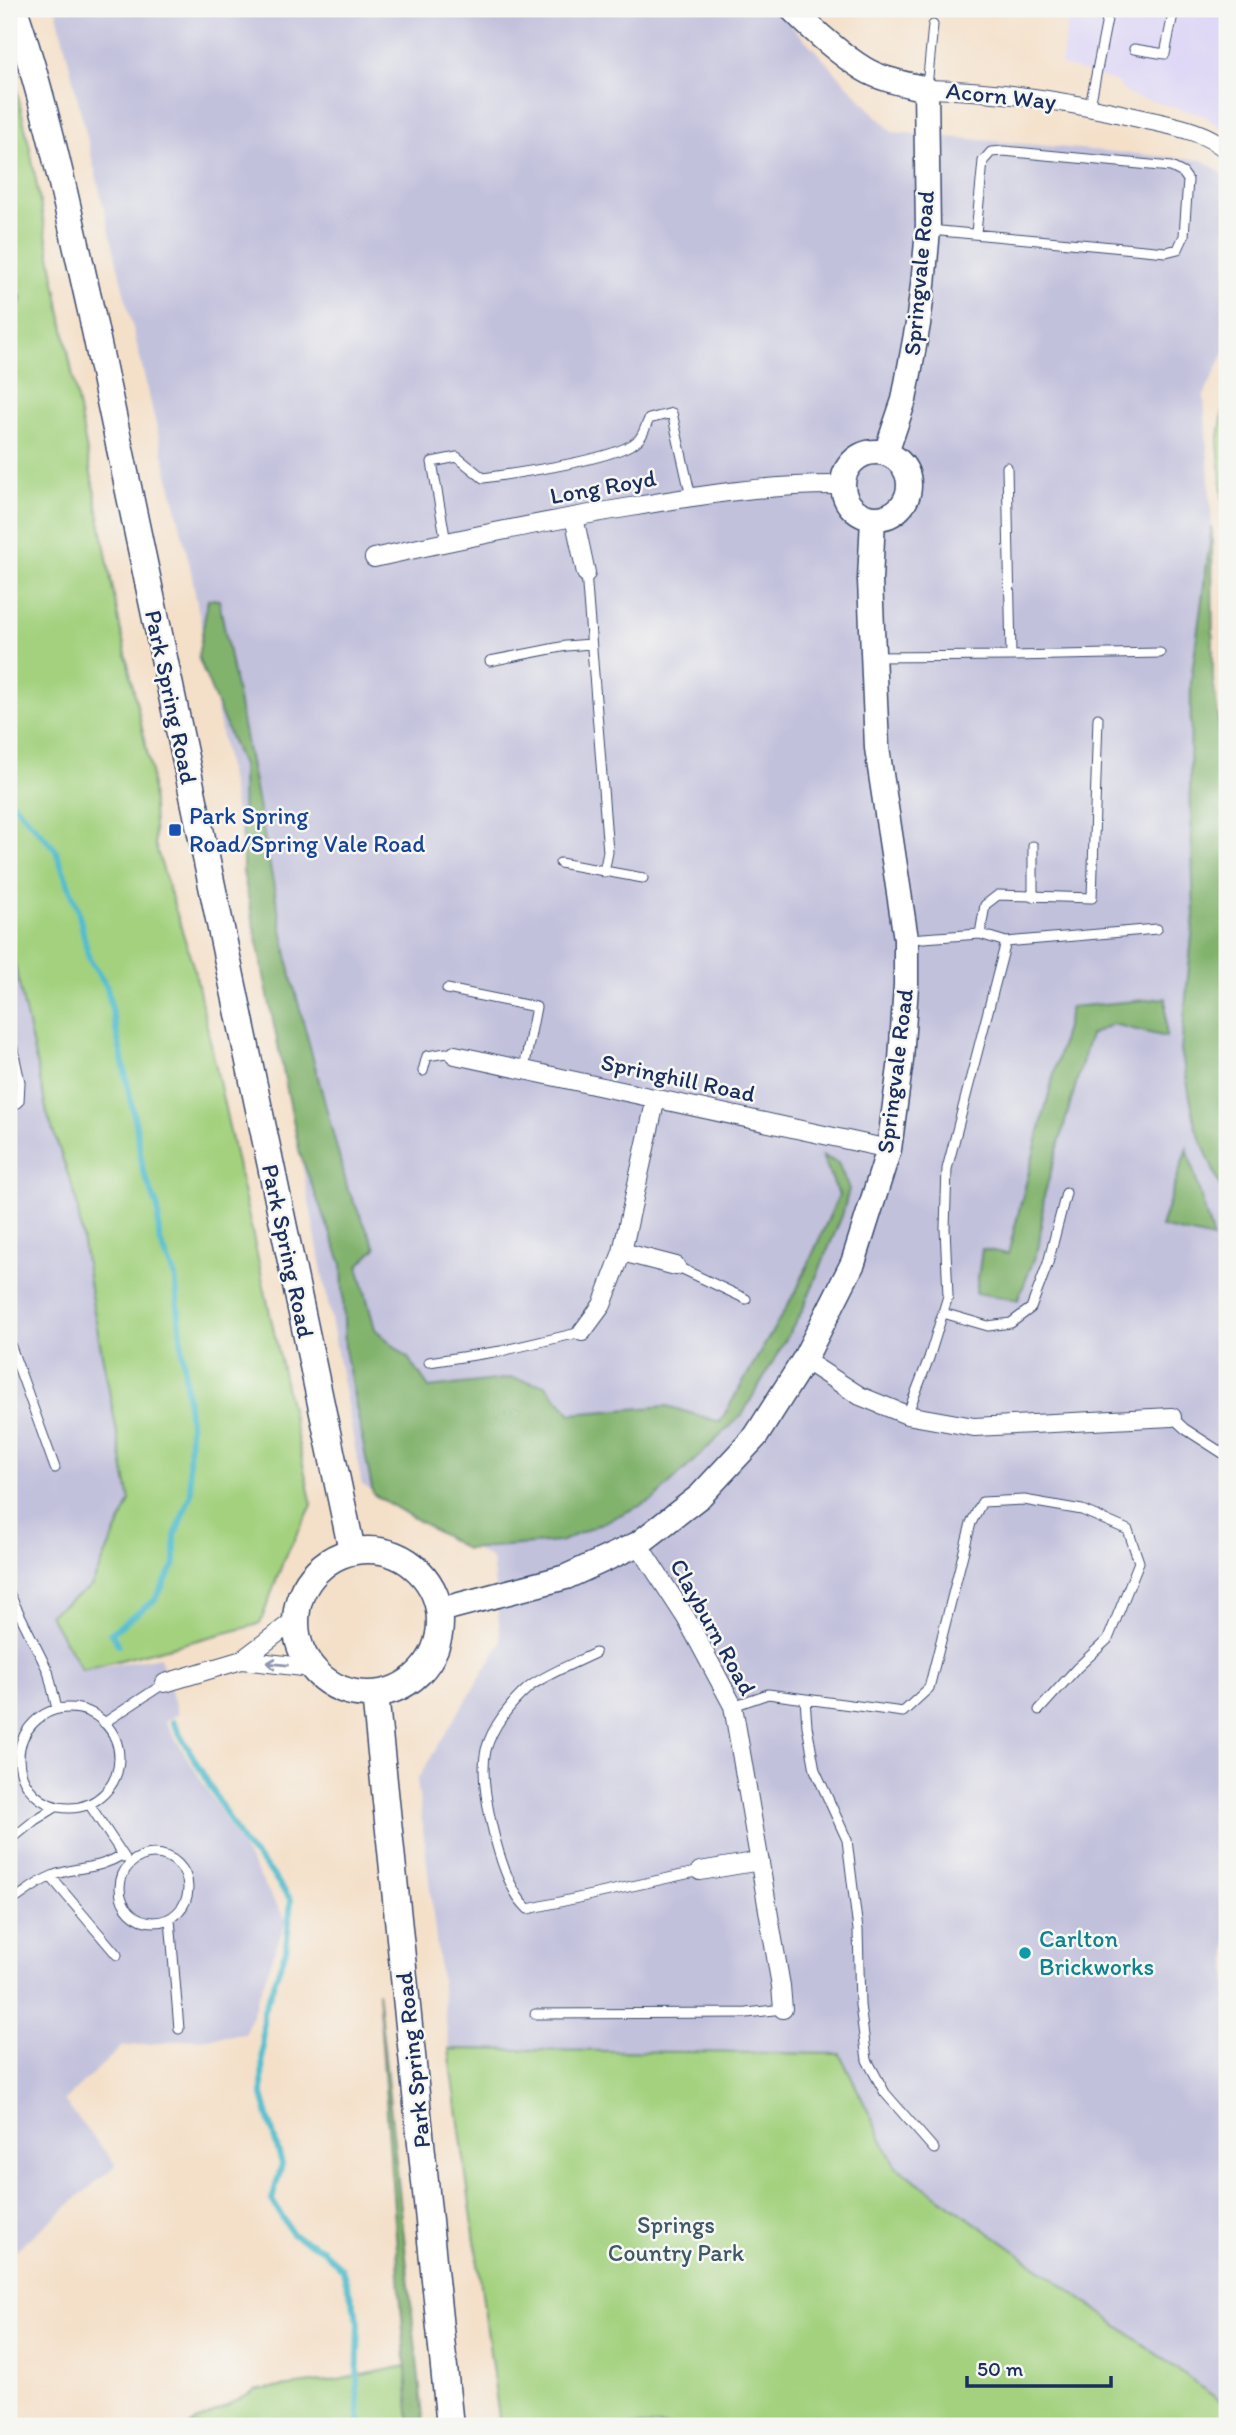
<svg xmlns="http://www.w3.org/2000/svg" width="1236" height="2435" font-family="Itim,sans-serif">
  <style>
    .built { fill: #ddd5f6 }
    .industrial { fill: #c2c1dc }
    .green { fill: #a3d17e; stroke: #5f806e; stroke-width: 2 }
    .forest { fill: #82b36d; stroke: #4e7166; stroke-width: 2 }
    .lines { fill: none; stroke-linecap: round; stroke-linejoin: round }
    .stream { stroke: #52bdcd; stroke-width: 6 }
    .lane-casing { stroke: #3c4a6e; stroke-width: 11 }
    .street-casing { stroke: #3c4a6e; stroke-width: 20 }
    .secondary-casing { stroke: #3c4a6e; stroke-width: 27 }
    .primary-casing { stroke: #3c4a6e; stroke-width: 29 }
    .lane { stroke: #fff; stroke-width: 9 }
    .street { stroke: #fff; stroke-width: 18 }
    .secondary { stroke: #fff; stroke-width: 24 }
    .primary { stroke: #fff; stroke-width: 26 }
    .oneway { stroke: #8d97ae }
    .transit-dot { fill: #1a4fb4; stroke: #f6f6f2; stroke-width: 2.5 }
    .culture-dot { fill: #0f9aa8; stroke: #f6f6f2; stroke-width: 2.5 }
    .labels { text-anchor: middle; stroke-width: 5; stroke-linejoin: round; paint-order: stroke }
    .street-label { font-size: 24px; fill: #1b2f5e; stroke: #f6f6f2 }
    .transit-label { font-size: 24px; fill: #164399; stroke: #f6f6f2; text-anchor: start }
    .culture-label { font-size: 24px; fill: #0d838f; stroke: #f6f6f2; text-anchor: start }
    .park-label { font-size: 24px; fill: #3d5866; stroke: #f6f6f2 }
  </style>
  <rect width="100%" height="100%" fill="#f6f6f2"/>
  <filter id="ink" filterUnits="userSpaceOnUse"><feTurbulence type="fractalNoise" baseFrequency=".0143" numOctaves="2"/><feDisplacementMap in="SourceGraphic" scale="14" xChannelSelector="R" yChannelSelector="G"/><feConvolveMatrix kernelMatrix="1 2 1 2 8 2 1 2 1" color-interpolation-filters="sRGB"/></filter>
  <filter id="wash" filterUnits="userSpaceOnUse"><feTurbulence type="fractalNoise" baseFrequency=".00686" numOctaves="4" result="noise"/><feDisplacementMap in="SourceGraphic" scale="28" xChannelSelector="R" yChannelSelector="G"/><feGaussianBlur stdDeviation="1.57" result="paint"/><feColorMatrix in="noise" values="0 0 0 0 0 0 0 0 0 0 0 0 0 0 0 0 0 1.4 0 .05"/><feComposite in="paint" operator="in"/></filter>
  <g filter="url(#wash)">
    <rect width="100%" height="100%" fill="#f4e0c9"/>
    <path class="built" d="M1053 9H1227V133L1206 116 1129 95 1115 81 1061 65 1068 17 1052 12Z"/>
    <path class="industrial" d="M56 9H776L892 132 1203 160 1227 177V346L1204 396 1212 527 1191 680 1190 786 1194 915 1181 1050 1196 1128 1227 1203V2406L1046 2273 895 2166 840 2054 449 2049 417 1780 501 1643 492 1559 362 1485 190 566Z
      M9 937 47 1113 76 1198 92 1301 130 1502 91 1587 50 1614 82 1670 160 1657 178 1714 165 1721 286 1920 245 2034 121 2047 64 2101 116 2165 9 2256Z"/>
    <path class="green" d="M9 57 30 149 119 622 151 770 155 844 195 972 312 1505 283 1562 260 1624 82 1670 49 1614 91 1587 130 1501 92 1301 76 1198 47 1113 9 937Z
      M1227 391V553L1218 442Z
      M449 2049 840 2054 895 2166 1046 2273 1227 2406V2426H500Z
      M406 2366 410 2426H189L257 2390 338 2380Z"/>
    <path class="forest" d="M9 283 22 298 9 332Z
      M1212 527 1213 679 1227 781V1203L1196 1128 1181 1050 1194 915 1190 786 1191 680Z
      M208 599 219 600 291 976 348 1190 376 1248 358 1266 375 1329 410 1360 429 1388 511 1378 545 1385 571 1414 667 1406 720 1422 798 1287 839 1195 822 1156 838 1163 849 1189 842 1216 802 1311 742 1415 653 1500 560 1542 466 1549 373 1494 345 1350 342 1264 300 1154 243 872 242 766 198 657Z
      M1166 998V1037L1112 1024 1090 1035 1044 1196 1039 1246 1018 1300 976 1293 982 1249 1008 1254 1071 1007Z
      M1187 1148 1213 1239 1161 1227Z
      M378 1991 424 2426H410Z"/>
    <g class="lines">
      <path class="stream" d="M9 799 55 849 78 910 89 959 107 987 136 1125 143 1171 158 1208 159 1238 175 1277 190 1425 189 1468 191 1493 175 1536V1564L155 1600 111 1633 118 1644
        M173 1722 244 1845 269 1870 291 1900 286 1950 263 2013 262 2095 282 2164 272 2200 292 2234 323 2250 342 2269 359 2322 357 2389 360 2426"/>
    </g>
  </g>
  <g filter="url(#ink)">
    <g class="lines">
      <g class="lane-casing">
        <path id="lane" d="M1134 49 1165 54 1174 9
          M927 87 933 25
          M1090 106 1109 9
          M930 230 1166 252 1178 249 1184 236 1188 180 1183 173 1171 167 1004 151 991 152 983 161 976 233
          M446 542 432 462 457 457 483 478C512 474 624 459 640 438 644 433 646 425 649 419L672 413 691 497
          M586 573 608 852 604 872
          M1011 656 1160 653
          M873 657 1011 656 1007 467
          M490 661 566 646 591 644
          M560 863 643 878
          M1033 897V846
          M980 934 985 905 998 895 1092 898 1098 718
          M909 939 980 934 1006 942 1157 929
          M447 989 536 1007 524 1069
          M9 1031 20 1082 19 1101 9 1110
          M423 1071 427 1056 446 1053 455 1055
          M676 1266 746 1299
          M943 1313 988 1326 1011 1323 1031 1308 1048 1263 1066 1193
          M9 1341 55 1468
          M429 1362 501 1351 582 1332
          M907 1415 929 1358 948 1296 945 1228 947 1169 1006 942
          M1172 1417 1185 1429 1227 1456
          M9 1593 48 1671 57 1709
          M595 1653C577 1662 542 1676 528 1688 510 1704 492 1727 486 1750 478 1784 498 1862 515 1892 518 1898 523 1904 528 1909L700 1871
          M805 1699 807 1726 815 1770 847 1840 858 1930 860 2005 867 2060 885 2093 934 2149
          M733 1706 768 1694 903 1712 929 1688 971 1523 982 1502 1024 1500 1082 1510 1128 1530 1139 1562 1108 1639 1077 1668 1039 1710
          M19 1758a50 50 0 1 1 100 0a50 50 0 1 1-100 0Z
          M104 1723 165 1683
          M89 1804 125 1858
          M9 1841 35 1820 56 1807
          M120 1888a34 34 0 1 1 68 0a34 34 0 1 1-68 0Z
          M51 1877 117 1955
          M9 1903C23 1894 37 1882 52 1876 78 1865 96 1871 122 1855
          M170 1919 179 2029
          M535 2014 747 2013 783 2009"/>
      </g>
      <g class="street-casing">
        <path id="street" d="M926 89C999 90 1072 102 1143 119 1172 126 1203 130 1227 150
          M574 517 586 573
          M374 558C459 539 545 521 631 507 701 495 771 484 843 485
          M455 1055 889 1149
          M622 1252 676 1266
          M582 1332 602 1305 622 1252 656 1098
          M804 1360 860 1396 907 1415 974 1427 1172 1417
          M638 1544 686 1618 733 1706 781 1986 783 2009
          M242 1660 312 1668
          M165 1683 242 1660 296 1619
          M700 1871 760 1861"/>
      </g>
      <g class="secondary-casing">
        <path id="secondary" d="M792 9C813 30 838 53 864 69 882 80 906 84 926 89L928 230 923 285 918 324 904 400 886 453
          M843 485a33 33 0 1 1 66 0a33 33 0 1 1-66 0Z
          M440 1610 566 1577 638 1544 700 1496 756 1436 804 1360 853 1263 889 1149 901 1060 906 985V939L877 748 870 580 873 518"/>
      </g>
      <g class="primary-casing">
        <path id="primary" d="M14 9C47 107 68 210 91 311L352 1551
          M296 1622a72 72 0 1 1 144 0a72 72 0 1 1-144 0Z
          M375 1694 450 2426"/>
      </g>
      <use href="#lane" class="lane"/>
      <use href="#street" class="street"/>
      <use href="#secondary" class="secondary"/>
      <use href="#primary" class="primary"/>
    </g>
    <defs><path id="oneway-shaft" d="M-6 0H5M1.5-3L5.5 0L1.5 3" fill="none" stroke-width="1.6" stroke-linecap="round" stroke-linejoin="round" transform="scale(1.75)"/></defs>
    <use class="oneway" href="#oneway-shaft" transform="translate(277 1664) rotate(-174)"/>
  </g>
  <rect class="transit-dot" x="168" y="823" width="14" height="14" rx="3.5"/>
  <circle class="culture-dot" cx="1025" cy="1953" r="7"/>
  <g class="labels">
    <g class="street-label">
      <text transform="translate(1001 96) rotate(6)" y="8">Acorn Way</text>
      <text transform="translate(919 273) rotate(-85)" y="8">Springvale Road</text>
      <text transform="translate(603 487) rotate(-10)" y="8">Long Royd</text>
      <text transform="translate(171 697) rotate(78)" y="8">Park Spring Road</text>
      <text transform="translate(895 1071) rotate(-83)" y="8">Springvale Road</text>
      <text transform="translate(678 1078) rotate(12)" y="8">Springhill Road</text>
      <text transform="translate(288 1251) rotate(78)" y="8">Park Spring Road</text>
      <text transform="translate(713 1627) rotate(61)" y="8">Clayburn Road</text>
      <text transform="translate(413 2060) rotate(-96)" y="8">Park Spring Road</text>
    </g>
    <g class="transit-label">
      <text x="189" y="824">Park Spring<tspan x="189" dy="28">Road/Spring Vale Road</tspan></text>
    </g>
    <g class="culture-label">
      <text x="1039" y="1947">Carlton<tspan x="1039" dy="28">Brickworks</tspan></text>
    </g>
    <g class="park-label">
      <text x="676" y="2233">Springs<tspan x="676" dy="28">Country Park</tspan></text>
    </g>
  </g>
  <rect width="1236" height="2435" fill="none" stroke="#f6f6f2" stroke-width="35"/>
  <path d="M967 2376v10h144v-10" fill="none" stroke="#1b2f5e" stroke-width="3.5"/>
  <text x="977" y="2376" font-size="21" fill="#1b2f5e" stroke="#f6f6f2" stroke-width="5" paint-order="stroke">50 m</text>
</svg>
